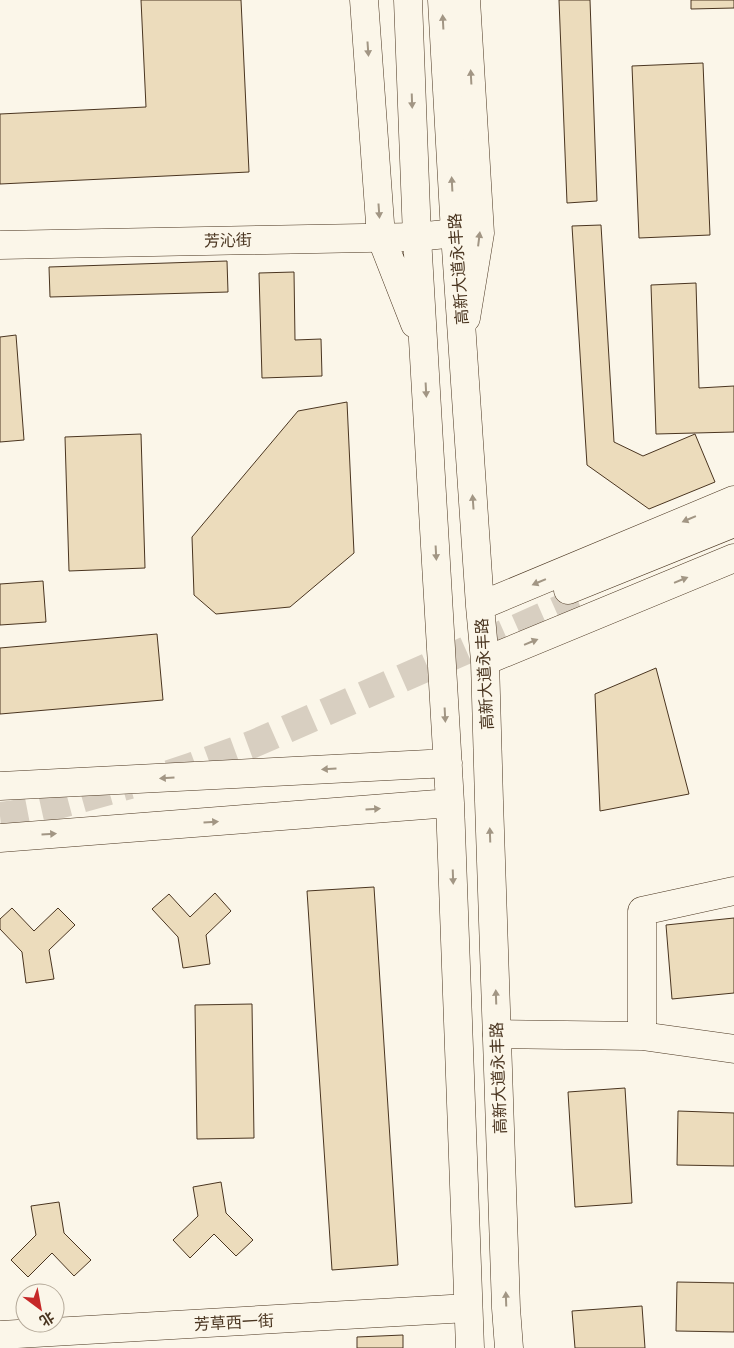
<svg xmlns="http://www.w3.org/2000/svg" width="734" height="1348" font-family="'Work Sans','Noto Sans SC',sans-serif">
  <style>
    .building { fill: #ecdcbc; stroke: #4a3520 }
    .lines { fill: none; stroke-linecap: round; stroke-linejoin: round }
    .major-tunnel { stroke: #d8cfc1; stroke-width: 28; stroke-dasharray: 28 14; stroke-linecap: butt }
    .minor-casing { stroke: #4a3520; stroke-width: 29 }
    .major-casing { stroke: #4a3520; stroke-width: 29 }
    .minor { stroke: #fbf6e9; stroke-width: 28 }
    .major { stroke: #fbf6e9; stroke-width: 28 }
    .oneway { fill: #a29684 }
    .labels { text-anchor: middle; stroke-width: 4; stroke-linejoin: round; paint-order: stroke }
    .street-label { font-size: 16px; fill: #4a3520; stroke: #fbf6e9 }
  </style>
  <rect width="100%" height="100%" fill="#fbf6e9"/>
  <path class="building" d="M141 0H241L249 172 0 184V114L146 107Z
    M559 0H590L597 201 567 203Z
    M691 0H734V8L691 9Z
    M703 63 710 235 639 238 632 66Z
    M601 225 614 442 643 456 695 434 715 482 649 509 587 465 572 226Z
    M227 261 228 292 50 297 49 267Z
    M294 272 295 340 321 339 322 376 262 378 259 273Z
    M696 283 699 388 734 386V432L656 434 651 285Z
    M16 335 24 440 0 442V337Z
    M347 402 354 553 290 607 216 614 194 595 192 537 298 411Z
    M141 434 145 568 69 571 65 437Z
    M43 581 46 622 0 625V584Z
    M157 634 163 700 0 714V648Z
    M656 668 689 794 600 811 595 694Z
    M374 887 398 1265 332 1270 307 891Z
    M215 893 231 911 206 935 210 964 183 968 178 937 152 909 169 894 190 917Z
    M12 908 34 931 58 908 75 925 49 950 54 979 26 983 22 952 0 929V919Z
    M734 918V993L672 999 666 925Z
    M252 1004 254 1138 197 1139 195 1005Z
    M625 1088 632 1203 575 1207 568 1092Z
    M678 1111 734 1113V1166L677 1165Z
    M221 1182 226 1213 253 1240 236 1256 214 1234 190 1258 173 1240 198 1216 193 1187Z
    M59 1202 64 1233 91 1260 74 1276 52 1253 28 1277 11 1260 36 1235 31 1206Z
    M677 1282 734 1283V1332L676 1331Z
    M642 1306 645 1348H575L572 1311Z
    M403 1335V1348H357V1337Z"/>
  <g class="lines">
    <path class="major-tunnel" d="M169 774 193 766 253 744 578 601
      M0 816C44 811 87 797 130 785"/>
    <g class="minor-casing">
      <path id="minor" d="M466 0 480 233 466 318
        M0 245 417 237 455 233
        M497 1034 642 1036 734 1049
        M642 1036V911L734 891
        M0 1335 468 1308"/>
    </g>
    <g class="major-casing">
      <path id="major" d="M364 0 381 237 415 324
        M408 0 417 237 450 803 470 1348
        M442 0 455 233 480 606 485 661 489 801 506 1308 509 1348
        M568 590 734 523
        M480 606 734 500
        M485 661 734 558
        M0 786 448 763
        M0 838 450 803"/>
    </g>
    <use href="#minor" class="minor"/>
    <use href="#major" class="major"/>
  </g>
  <defs><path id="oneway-solid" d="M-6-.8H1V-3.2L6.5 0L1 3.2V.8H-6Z" transform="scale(1.25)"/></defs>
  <g class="oneway">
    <use href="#oneway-solid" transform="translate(443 22) rotate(-93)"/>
    <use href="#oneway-solid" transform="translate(368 49) rotate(86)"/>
    <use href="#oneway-solid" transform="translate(471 77) rotate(-93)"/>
    <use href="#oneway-solid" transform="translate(412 101) rotate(88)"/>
    <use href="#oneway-solid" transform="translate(452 184) rotate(-93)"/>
    <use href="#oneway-solid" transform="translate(379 211) rotate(86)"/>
    <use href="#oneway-solid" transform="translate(479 239) rotate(-83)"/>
    <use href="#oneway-solid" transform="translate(426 390) rotate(87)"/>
    <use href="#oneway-solid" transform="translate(473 502) rotate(-94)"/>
    <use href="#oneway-solid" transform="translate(689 519) rotate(157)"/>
    <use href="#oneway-solid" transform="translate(436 553) rotate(87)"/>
    <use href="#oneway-solid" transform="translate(681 580) rotate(-22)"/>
    <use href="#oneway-solid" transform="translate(539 582) rotate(157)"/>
    <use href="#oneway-solid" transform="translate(531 642) rotate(-22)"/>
    <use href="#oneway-solid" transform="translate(445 715) rotate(87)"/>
    <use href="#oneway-solid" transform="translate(329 769) rotate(177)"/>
    <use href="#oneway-solid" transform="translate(167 778) rotate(177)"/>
    <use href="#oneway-solid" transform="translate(373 809) rotate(-4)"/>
    <use href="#oneway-solid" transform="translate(211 822) rotate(-4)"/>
    <use href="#oneway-solid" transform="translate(49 834) rotate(-4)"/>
    <use href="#oneway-solid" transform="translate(490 835) rotate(-92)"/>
    <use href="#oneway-solid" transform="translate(453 877) rotate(88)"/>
    <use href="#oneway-solid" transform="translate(496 997) rotate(-92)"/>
    <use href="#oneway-solid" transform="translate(506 1299) rotate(-92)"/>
  </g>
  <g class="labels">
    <g class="street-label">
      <text transform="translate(228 240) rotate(-1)" y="6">芳沁街</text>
      <text transform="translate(458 269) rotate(-94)" y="6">高新大道永丰路</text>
      <text transform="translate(484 674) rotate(-93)" y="6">高新大道永丰路</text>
      <text transform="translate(498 1078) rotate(-92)" y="6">高新大道永丰路</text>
      <text transform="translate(234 1322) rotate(-3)" y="6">芳草西一街</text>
    </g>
  </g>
  <g transform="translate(40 1308) rotate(148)"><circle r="24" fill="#fbf6e9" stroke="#b4a999"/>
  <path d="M0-4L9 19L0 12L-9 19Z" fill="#c62828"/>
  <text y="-8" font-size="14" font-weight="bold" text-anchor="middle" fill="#4a3520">北</text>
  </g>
</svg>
